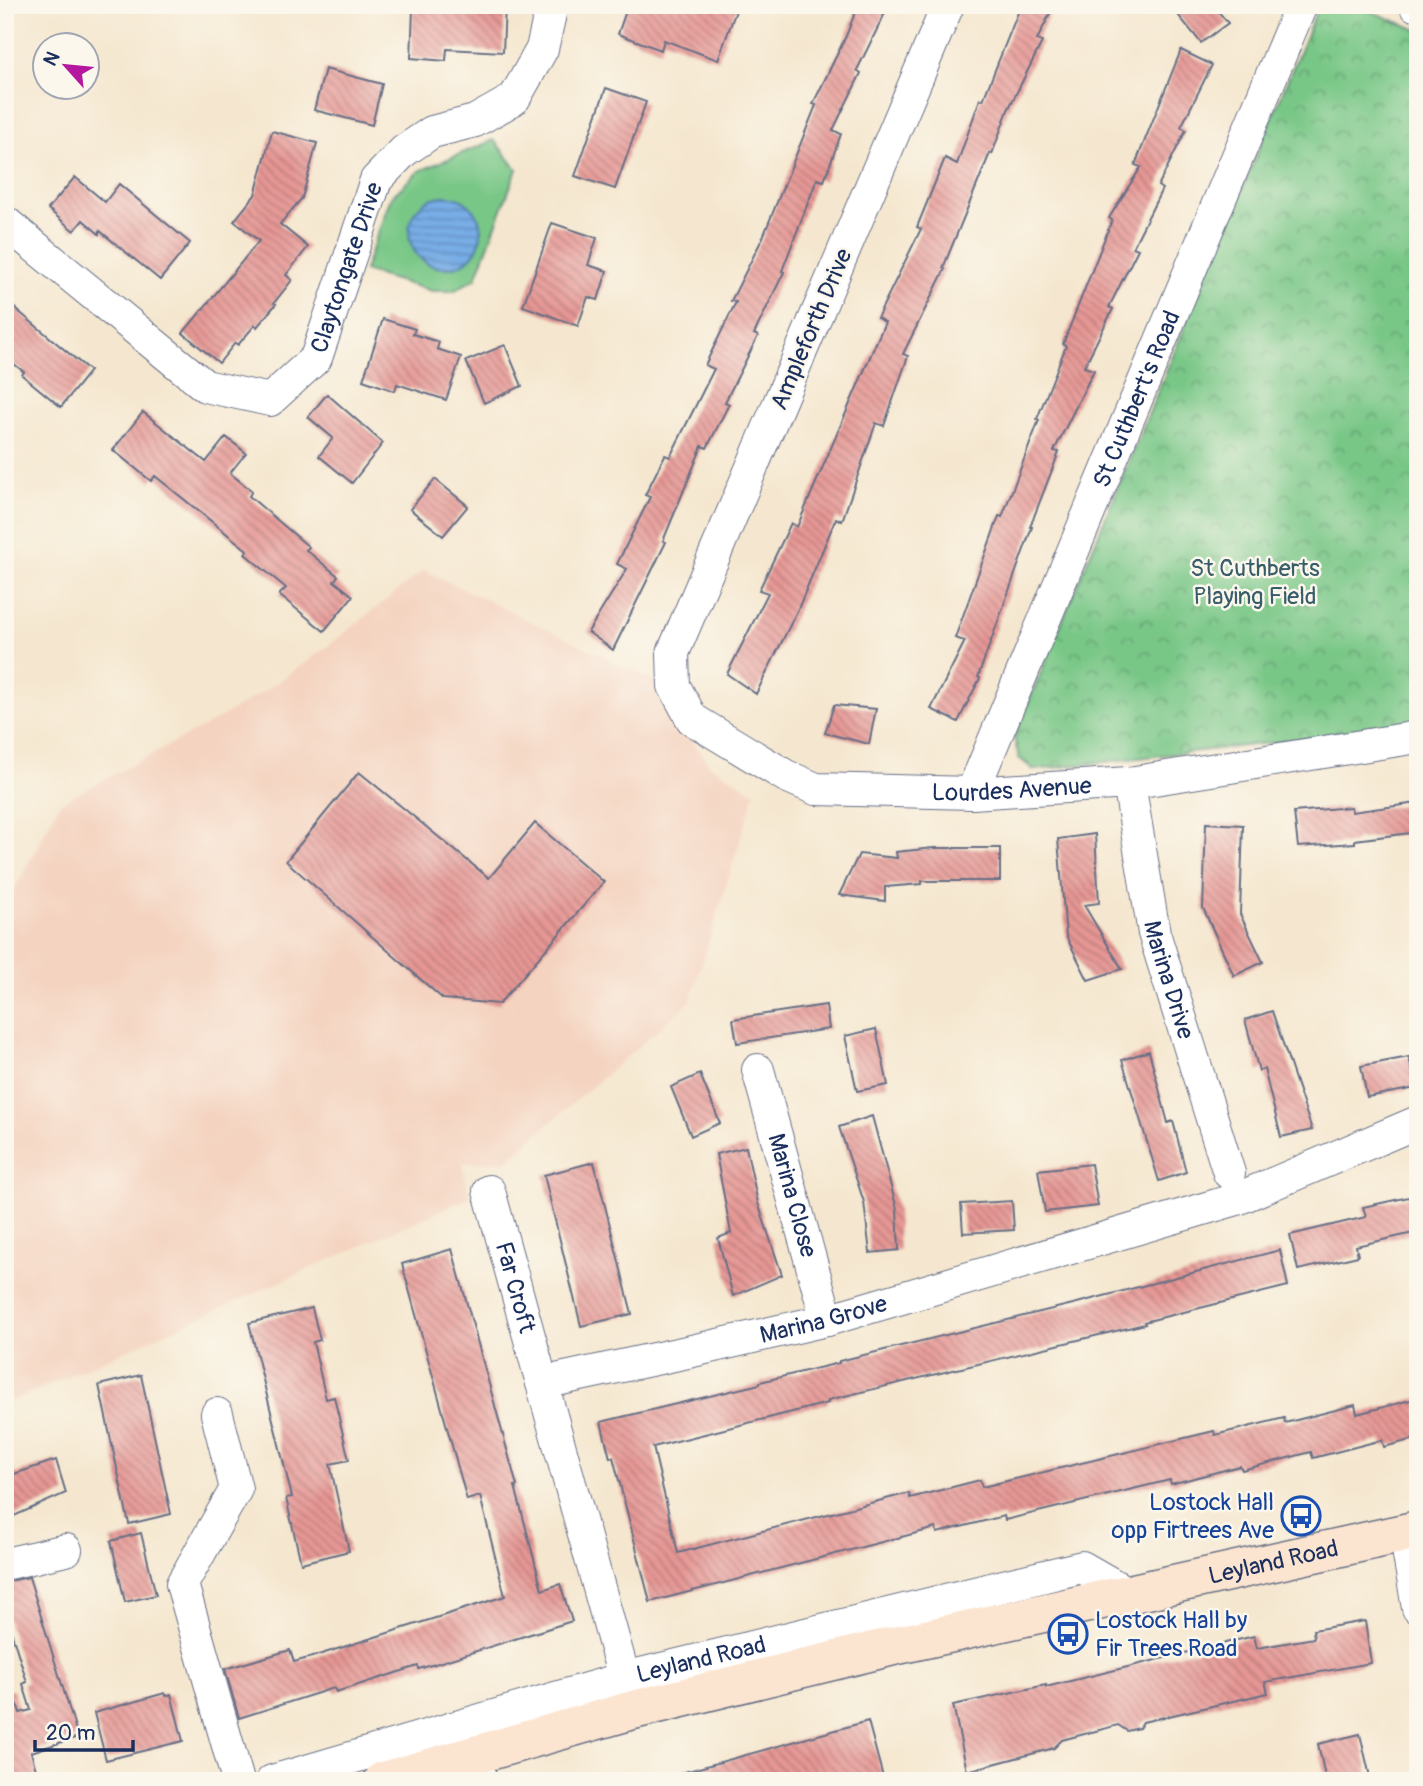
<svg xmlns="http://www.w3.org/2000/svg" width="1423" height="1786" font-family="Pangolin,sans-serif">
  <style>
    .built { fill: #f4d3c0 }
    .green { fill: #79c787; stroke: #4a7b72; stroke-width: 2 }
    .park { fill: url(#park-crowns); stroke: #4a7b72; stroke-width: 2 }
    .water { fill: url(#water-rules); stroke: #4a6ea2; stroke-width: 2 }
    .building { fill: url(#building-back-hatch) }
    .lines { fill: none; stroke-linecap: round; stroke-linejoin: round }
    .minor-casing { stroke: #676f86; stroke-width: 34 }
    .secondary-casing { stroke: #676f86; stroke-width: 41 }
    .minor { stroke: #fff; stroke-width: 32 }
    .secondary { stroke: #fce5d0; stroke-width: 38 }
    .labels { text-anchor: middle; stroke-width: 5; stroke-linejoin: round; paint-order: stroke }
    .street-label { font-size: 24px; fill: #1b2f5e; stroke: #fbf7ec }
    .park-label { font-size: 24px; fill: #375d6a; stroke: #fbf7ec }
    .transit-label { font-size: 24px; fill: #164399; stroke: #fbf7ec; text-anchor: end }
  </style>
  <defs>
    <pattern id="park-crowns" width="20" height="18" patternUnits="userSpaceOnUse" patternTransform="scale(1.75)"><rect width="20" height="18" fill="#79c787"/><path d="M2 6a3 3 0 1 1 6 0M12 15a3 3 0 1 1 6 0" fill="none" stroke="#62a272"/></pattern>
    <pattern id="water-rules" width="6" height="5" patternUnits="userSpaceOnUse" patternTransform="scale(1.75)"><rect width="6" height="5" fill="#78ade6"/><path d="M0 2.5h6" fill="none" stroke="#628dbe"/></pattern>
    <pattern id="building-back-hatch" width="6" height="6" patternUnits="userSpaceOnUse" patternTransform="scale(1.75)"><rect width="6" height="6" fill="#e69794"/><path d="M-1 5l2 2M0 0l6 6M5-1l2 2" fill="none" stroke="#ba7c7c"/></pattern>
  </defs>
  <rect width="100%" height="100%" fill="#fbf7ec"/>
  <filter id="ink" filterUnits="userSpaceOnUse"><feTurbulence type="fractalNoise" baseFrequency=".0143" numOctaves="2"/><feDisplacementMap in="SourceGraphic" scale="14" xChannelSelector="R" yChannelSelector="G"/><feConvolveMatrix kernelMatrix="1 2 1 2 8 2 1 2 1" color-interpolation-filters="sRGB"/></filter>
  <filter id="wash" filterUnits="userSpaceOnUse"><feTurbulence type="fractalNoise" baseFrequency=".00686" numOctaves="4" result="noise"/><feDisplacementMap in="SourceGraphic" scale="28" xChannelSelector="R" yChannelSelector="G"/><feGaussianBlur stdDeviation="1.57" result="paint"/><feColorMatrix in="noise" values="0 0 0 0 0 0 0 0 0 0 0 0 0 0 0 0 0 1.4 0 .05"/><feComposite in="paint" operator="in"/></filter>
  <g filter="url(#wash)">
    <rect width="100%" height="100%" fill="#f5e7cf"/>
    <path class="built" d="M424 570 653 680 658 688 662 706 682 726 710 765 755 792 690 1002 506 1161 463 1163 469 1198 5 1404V908L60 803 209 724 268 689 328 646Z"/>
    <path class="green" d="M494 140 517 169 476 278 453 291H432L364 271 391 197 419 171Z"/>
    <path class="park" d="M1319 5H1355L1418 30V726L1034 770 1019 758 1014 737Z"/>
    <path class="water" d="M409 232a36 36 0 1 1 72 0a36 36 0 1 1-72 0Z"/>
    <g id="blocks">
      <path class="building" d="M455 5H505L503 52 447 49 446 61 411 58 413 9 455 12Z
        M628 5H738L718 60 664 40 661 50 618 34Z
        M858 5H889L857 70 861 73 833 130 841 134 824 181 817 179 782 271 784 272 754 334 758 336 725 402 729 404 707 448 702 446 663 541 666 542 613 650 588 632 627 569 617 564 650 497 645 495 665 455 670 457 714 369 705 365 736 302 731 301 763 237 816 105 813 104 846 36Z
        M1021 5H1054L1037 40 1042 42 1008 110 992 154 990 153 943 268 945 269 903 354 908 356 884 426 876 423 842 521 836 518 798 609 756 694 727 674 768 593 759 590 791 523 797 527 885 322 877 318 921 229 917 227 945 158 957 164 980 99 983 100Z
        M1170 5H1213L1228 23 1201 43Z
        M1181 50 1212 65 1181 127 1186 130 1158 186 1162 189 1133 247 1138 249 1109 307 1113 309 1084 367 1094 370 1054 451 1059 452 1030 527H1032L978 677 980 678 958 722 931 709 965 641 955 638 999 516 1002 517 1039 420 1037 419 1066 346 1063 344 1112 220 1109 218 1141 167 1135 165Z
        M325 69 382 84 372 125 314 110Z
        M606 88 646 102 615 189 575 176Z
        M272 131 317 143 302 198 280 224 308 247 286 275 292 280 274 303 276 304 257 327 255 325 238 345 235 343 219 363 183 333 259 241 234 221 255 195Z
        M75 177 105 202 119 184 190 243 160 280 100 231 99 234 83 220 74 231 48 209Z
        M552 223 597 238 588 265 607 271 598 300 588 297 578 326 523 306Z
        M5 300 90 371 61 407 22 375 24 372 5 357Z
        M383 319 415 329 413 334 439 342 437 349 461 357 446 400 397 384 395 391 363 380Z
        M505 345 522 386 484 403 466 361Z
        M327 394 383 443 352 483 319 456 333 438 308 417Z
        M143 412 206 462 226 437 246 453 230 473 252 491 249 496 309 547 306 550 338 576 334 581 353 596 324 631 279 595 286 588 245 554 247 550 155 476 151 481 113 450Z
        M435 479 468 506 443 536 410 509Z
        M834 705 876 709 869 744 825 733Z
        M359 772 489 878 535 823 604 882 499 1004 443 999 286 861Z
        M1418 803V832L1355 840V843L1298 847 1294 812 1351 807 1352 812Z
        M1206 823 1243 825 1240 914 1263 962 1234 976 1203 908Z
        M1095 834 1099 903 1084 905 1122 969 1088 980 1066 936 1058 839Z
        M934 848H1000V881H922V884L885 887V901L839 895 859 854 897 858 896 852Z
        M826 1005 829 1029 737 1043 733 1019Z
        M1272 1011 1312 1130 1281 1137 1264 1069 1259 1071 1245 1020Z
        M876 1029 888 1085 857 1091 845 1036Z
        M1149 1051 1168 1123 1173 1121 1186 1172 1159 1181 1122 1060Z
        M1409 1057 1416 1088 1367 1097 1361 1066Z
        M700 1074 720 1123 691 1136 671 1087Z
        M872 1116 897 1209 899 1250 870 1253 864 1202 839 1127Z
        M746 1147 758 1203 782 1275 733 1296 718 1238 731 1233 716 1154Z
        M594 1162 632 1314 581 1326 544 1175Z
        M1091 1164 1098 1206 1045 1212 1038 1170Z
        M1418 1195V1232L1356 1246 1358 1256 1298 1270 1290 1235 1366 1217 1363 1207Z
        M1012 1201 1014 1230 963 1233 961 1204Z
        M452 1249 517 1486H515L542 1590 560 1584 572 1621 419 1669 418 1666 336 1692 334 1688 239 1718 225 1669 290 1650 294 1662 312 1657 505 1596 480 1496 467 1500 402 1264Z
        M1280 1250 1288 1286 1144 1322 1145 1324 828 1400V1403L653 1447 678 1553 909 1493 910 1498 980 1480 982 1487 1214 1431 1215 1435 1284 1418 1285 1423 1355 1405 1357 1414 1418 1398V1438L1384 1447 1382 1440 1313 1458 1311 1452 1242 1470 1240 1466 1171 1484 1170 1480 1005 1520 1004 1516 937 1533 936 1528 650 1602 613 1457 610 1458 601 1422 760 1384V1382L839 1363V1361L1077 1303Z
        M312 1308 320 1340 313 1342 326 1399 334 1397 349 1460 330 1464 349 1551 301 1563 286 1498 292 1497 249 1323Z
        M141 1375 171 1514 129 1524 99 1385Z
        M56 1460 66 1493 5 1520V1477Z
        M141 1533 156 1595 125 1602 111 1541Z
        M29 1577 78 1737 31 1752 39 1781H5V1691L13 1690 20 1713 31 1710 23 1684 27 1682 5 1612V1582Z
        M1365 1621 1371 1663 1265 1682 1268 1693 1143 1722 1139 1728 1127 1731 1118 1725 1062 1740 1054 1748 967 1771 953 1705 1046 1685V1687L1254 1636 1257 1648 1314 1638 1313 1630Z
        M165 1693 166 1696 171 1694 183 1741 106 1760 94 1713Z
        M868 1721 884 1781H683L681 1773Z
        M1360 1734 1371 1781H1326L1318 1744Z"/>
    </g>
  </g>
  <g filter="url(#ink)">
    <use href="#blocks" fill-opacity="0" stroke="#676f86" stroke-width="2"/>
    <g class="lines">
      <g class="minor-casing">
        <g id="minor">
          <path id="s1" d="M948 5 673 653 674 686 692 719 786 776 816 789 972 793 1129 783 1418 737"/>
          <path d="M1415 5 1418 6"/>
          <path id="s2" d="M5 222 205 386 270 400 316 358 376 180 404 151 432 132 475 121 514 99 542 49 552 5"/>
          <path id="s3" d="M1129 783 1154 933 1229 1173"/>
          <path id="s4" d="M972 793 1301 5"/>
          <path id="s5" d="M758 1070 827 1320"/>
          <path id="s6" d="M489 1191 542 1383"/>
          <path d="M217 1414 236 1489 182 1584 238 1781"/>
          <path d="M1405 1532 1418 1608"/>
          <path d="M5 1564 66 1550"/>
          <path id="s7" d="M633 1710 542 1383 692 1351 827 1320 1237 1199 1418 1122"/>
          <path d="M477 1755 480 1781"/>
          <path id="s8" d="M272 1781 624 1678 1082 1567 1129 1594"/>
        </g>
      </g>
      <g class="secondary-casing">
        <g id="secondary">
          <path id="s9" d="M383 1781 633 1710 889 1647 1418 1530"/>
        </g>
      </g>
      <use href="#minor" class="minor"/>
      <use href="#secondary" class="secondary"/>
    </g>
  </g>
  <defs>
    <g id="bus-ring" transform="scale(2.0125)"><circle r="9.5" fill="#fbf7ec" stroke="#1a4fb4" stroke-width="1.5"/><path d="M-5-6H5V4H4V6H2V4H-2V6H-4V4H-5ZM-3.5-4V0h7V-4ZM-3.5 1.2v1.5H-2V1.2ZM2 1.2v1.5H3.5V1.2Z" fill="#1a4fb4"/></g>
  </defs>
  <g fill-rule="evenodd">
    <use href="#bus-ring" x="1301" y="1516"/>
    <use href="#bus-ring" x="1068" y="1634"/>
  </g>
  <g class="labels">
    <g class="street-label">
      <text dy="8" stroke="none"><textPath href="#s2" startOffset="483">Claytongate Drive</textPath></text>
      <text transform="translate(811 329) rotate(-67)" y="8">Ampleforth Drive</text>
      <text dy="8" stroke="none"><textPath href="#s4" startOffset="427">St Cuthbert's Road</textPath></text>
      <text dy="8" stroke="none"><textPath href="#s1" startOffset="1113">Lourdes Avenue</textPath></text>
      <text dy="8" stroke="none"><textPath href="#s3" startOffset="201">Marina Drive</textPath></text>
      <text dy="8" stroke="none"><textPath href="#s5" startOffset="130">Marina Close</textPath></text>
      <text dy="8" stroke="none"><textPath href="#s6" startOffset="100">Far Croft</textPath></text>
      <text dy="8" stroke="none"><textPath href="#s7" startOffset="628">Marina Grove</textPath></text>
      <text dy="8" stroke="none"><textPath href="#s9" startOffset="917">Leyland Road</textPath></text>
      <text dy="8" stroke="none"><textPath href="#s8" startOffset="446">Leyland Road</textPath></text>
    </g>
    <g class="park-label">
      <text x="1255" y="576">St Cuthberts<tspan x="1255" dy="28">Playing Field</tspan></text>
    </g>
    <g class="transit-label">
      <text x="1274" y="1510">Lostock Hall<tspan x="1274" dy="28">opp Firtrees Ave</tspan></text>
      <text x="1095" y="1628" text-anchor="start">Lostock Hall by<tspan x="1095" dy="28">Fir Trees Road</tspan></text>
    </g>
  </g>
  <rect width="1423" height="1786" fill="none" stroke="#fbf7ec" stroke-width="28"/>
  <g transform="translate(66 66) rotate(297)"><circle r="33" fill="#fbf7ec" stroke="#a1a7b3" stroke-width="2"/>
  <path d="M0-5L12 26L0 18L-12 26Z" fill="#b5179e"/>
  <text y="-10" font-size="19" font-weight="bold" text-anchor="middle" fill="#1b2f5e">N</text>
  </g>
  <path d="M35 1740v10h98v-10" fill="none" stroke="#1b2f5e" stroke-width="3.5"/>
  <text x="46" y="1740" font-size="21" fill="#1b2f5e" stroke="#fbf7ec" stroke-width="5" paint-order="stroke">20 m</text>
</svg>
